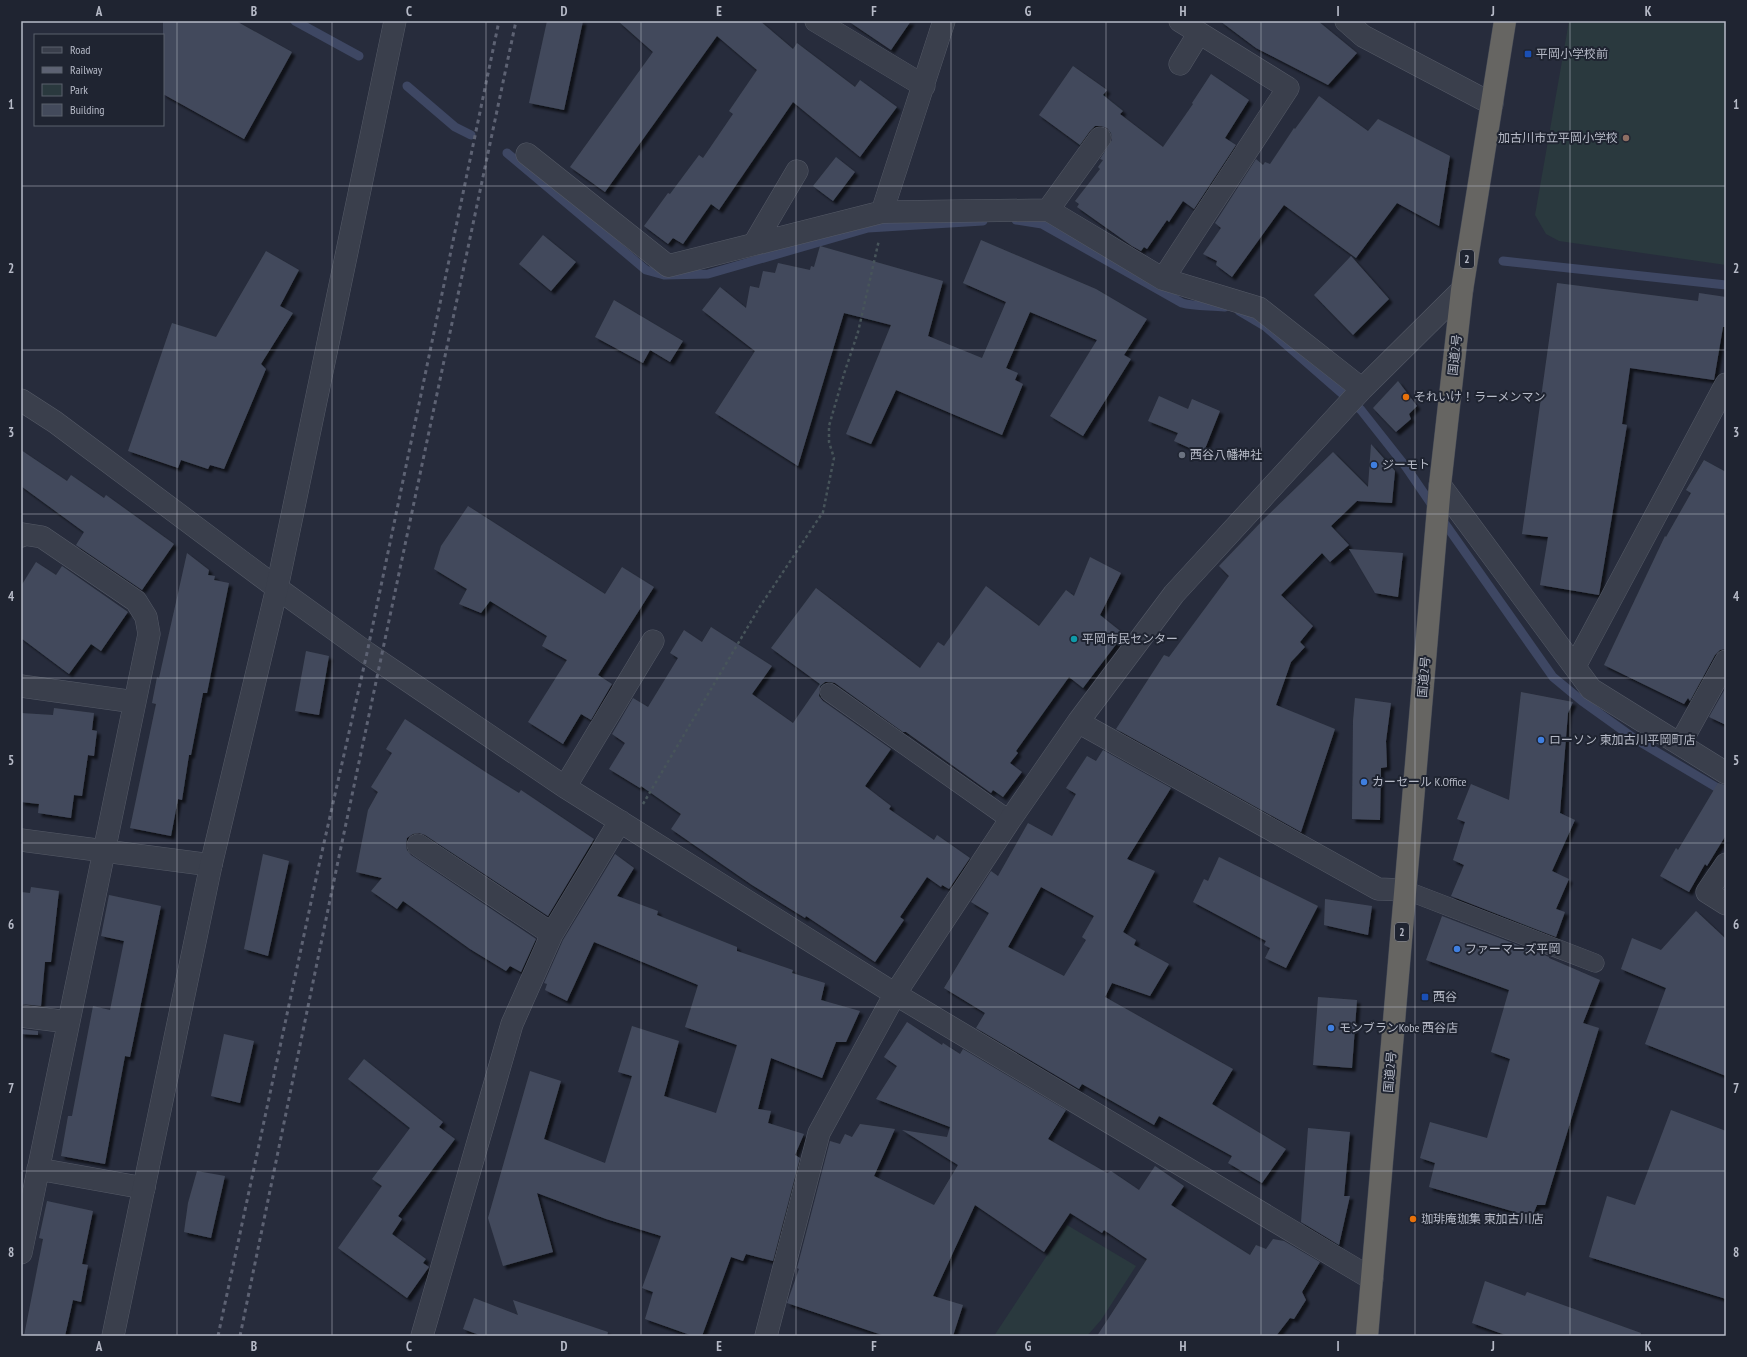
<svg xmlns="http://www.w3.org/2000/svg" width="1747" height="1357" font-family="'PT Sans Narrow','Noto Sans JP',sans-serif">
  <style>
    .green { fill: #2a393e }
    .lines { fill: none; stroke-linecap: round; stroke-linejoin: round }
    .stream { stroke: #3e4763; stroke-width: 9 }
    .building { fill: #434a5b; fill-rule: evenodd; filter: url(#shadow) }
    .service-casing { stroke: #555a67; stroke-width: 19 }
    .minor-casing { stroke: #555a67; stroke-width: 23 }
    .tertiary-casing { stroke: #555a67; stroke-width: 23 }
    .trunk-casing { stroke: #424754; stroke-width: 23 }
    .path { stroke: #47545a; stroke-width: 2.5; stroke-dasharray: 3 3; stroke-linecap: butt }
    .service { stroke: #3a3f4c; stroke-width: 18 }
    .minor { stroke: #3a3f4c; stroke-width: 22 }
    .tertiary { stroke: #3a3f4c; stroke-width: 22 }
    .trunk { stroke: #666562; stroke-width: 22 }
    .rail { stroke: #5d6273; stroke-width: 3; stroke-dasharray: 4 4; stroke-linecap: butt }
    .grid { fill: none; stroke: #b6bac7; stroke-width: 1; stroke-opacity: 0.55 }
    .transit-dot { fill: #1a4fb4; stroke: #1f2431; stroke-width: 1.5 }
    .education-dot { fill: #8d6e63; stroke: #1f2431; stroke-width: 1.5 }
    .food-dot { fill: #e8710a; stroke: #1f2431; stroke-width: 1.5 }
    .worship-dot { fill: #6b7280; stroke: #1f2431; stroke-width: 1.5 }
    .shop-dot { fill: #3f7fe0; stroke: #1f2431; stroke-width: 1.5 }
    .culture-dot { fill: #0f9aa8; stroke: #1f2431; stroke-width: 1.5 }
    .labels { text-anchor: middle; stroke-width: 4; stroke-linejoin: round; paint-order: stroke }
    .shield { fill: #1f2431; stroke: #898d9a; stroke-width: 1 }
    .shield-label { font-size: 11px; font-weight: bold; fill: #b6bac7 }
    .poi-label { font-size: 12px; fill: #b6bac7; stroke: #1f2431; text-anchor: start }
    .street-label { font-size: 12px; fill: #b6bac7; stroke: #1f2431 }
    .neatline { fill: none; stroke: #b6bac7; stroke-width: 1.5 }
    .grid-label { font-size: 13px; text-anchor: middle; font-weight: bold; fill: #b6bac7 }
  </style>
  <defs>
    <filter id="shadow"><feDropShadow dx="3.5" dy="3.5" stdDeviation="1" flood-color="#0009"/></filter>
  </defs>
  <rect width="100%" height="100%" fill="#272c3c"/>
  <path class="green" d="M1569 21H1726V265L1559 241 1546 234 1535 215Z
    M1067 1225 1136 1266 1101 1320 1087 1336H994Z"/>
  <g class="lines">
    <path class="stream" d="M295 21 359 56
      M407 86 455 127 471 135
      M507 153 646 270 664 275 708 274 868 228 983 221
      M1016 220 1042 224 1182 303C1196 307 1211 305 1225 307
      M1503 261 1726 285
      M1239 311 1266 327 1361 410 1406 467 1434 508
      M1441 518 1553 677 1582 701 1635 739 1726 793"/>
  </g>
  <path class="building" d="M163 21H236L292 52 244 139 163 94Z
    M547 21H583L564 110 529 103Z
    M618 21H760L793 49 797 43 855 87 860 80 897 107 860 157 793 102 719 210 711 204 683 244 673 238 668 244 644 226 668 193 670 194 699 155 703 158 733 114 729 111 757 70 717 36 605 192 570 167 653 52Z
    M848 21H911L891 50Z
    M1220 21H1318L1357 53 1328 85 1256 48Z
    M1073 66 1107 90 1103 95 1123 111 1120 114 1163 147 1193 104 1192 103 1211 74 1249 100 1225 138 1236 145 1194 209 1183 201 1169 222 1167 220 1147 249 1144 247 1141 251 1132 246 1077 207 1079 204 1075 201 1100 169 1098 167 1103 160 1100 159 1112 140 1111 133 1107 128 1101 126H1095L1090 131 1080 145 1039 115Z
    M1319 96 1368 131 1378 119 1450 156 1439 226 1397 203 1356 258 1284 205 1232 277 1216 265 1217 261 1203 254 1221 228 1215 223 1256 159 1263 165 1265 162 1270 164 1294 128 1295 129Z
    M836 157 855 172 833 201 813 186Z
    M543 235 576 262 551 291 519 264Z
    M981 240 1096 289 1147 319 1124 355 1131 359 1083 436 1050 416 1097 340 1030 312 1006 368 1018 373 1015 380 1023 384 1002 435 896 390 871 444 846 434 891 325 844 313 798 466 715 413 755 351 702 310 720 287 746 308 750 286 759 288 763 271 775 273 778 263 810 270 811 266 814 267 820 246 943 281 928 336 982 358 1006 302 963 283Z
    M266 251 299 270 280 306 293 313 261 364 266 369 224 469 210 465 208 469 181 460 178 468 128 451 172 323 216 337Z
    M1351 256 1389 299 1353 335 1314 295Z
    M1557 283 1698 301 1699 293 1726 297V327H1723L1714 380 1630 368 1622 424 1627 425 1599 595 1540 585 1548 537 1522 534Z
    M614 300 683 341 670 362 650 350 643 363 595 337Z
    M1398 381 1417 406 1409 414 1411 419 1396 432 1373 408Z
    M1159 396 1188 409 1192 399 1220 411 1203 454 1174 441 1178 433 1148 421Z
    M1371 444 1395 471 1392 503 1357 501 1331 526 1349 545 1330 562 1322 553 1281 595 1313 626 1300 642 1305 647 1291 662 1276 705 1335 729 1301 832 1116 729 1164 655 1169 657 1229 576 1219 566 1264 519 1333 452 1368 487Z
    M21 450 67 481 71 475 104 498 106 495 174 544 142 590 76 545 84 532 21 486Z
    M1704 460 1726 472V649L1720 650 1715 655 1690 701 1688 698 1684 704 1604 665 1665 536 1666 537 1691 493 1686 490Z
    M468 506 605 594 622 567 654 587 598 675 612 684 591 720 581 714 563 744 528 722 567 660 542 646 547 636 490 601 481 613 459 604 467 589 434 569 441 546Z
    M1349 549 1403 553 1398 597 1375 593Z
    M187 553 209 570 208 575 215 576 214 580 229 583 207 693H203L191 755H189L182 800 178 799 171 836 130 828 156 704 152 703 157 677 159 678Z
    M1090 557 1121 573 1100 615 1124 634 1083 688 1069 677 1016 751 1018 753 1010 763 1022 772 1003 797 993 790 991 793 906 732H903L835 683 830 682H825L820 686 819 696 823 701 891 749 865 786 891 806 889 809 934 840 937 835 970 858 949 889 942 885 941 887 927 877 900 917 904 920 875 962 806 916 805 918 752 885 671 829 681 814 641 786 640 788 609 769 625 743 612 734 633 698 648 707 678 658 670 653 684 630 702 642 711 627 772 666 752 694 793 723 820 684 771 648 816 588 920 668 938 642 944 646 986 586 1039 626 1066 590 1074 596Z
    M36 562 56 575 62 566 128 612 101 651 91 644 69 674 21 638V586Z
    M306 651 329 656 319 715 295 711Z
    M1726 687V725L1709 717Z
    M1521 692 1573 702 1568 713 1560 813 1575 820 1552 871 1569 879 1556 909 1565 912 1556 937 1451 896 1464 865 1453 860 1465 822 1457 819 1471 784 1509 800Z
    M1355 698 1391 703 1386 741 1387 767 1381 768 1380 820 1352 819 1353 721Z
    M54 708 94 713 92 730 97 731 94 756 88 755 82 796 74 795 71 818 38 813 39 804 21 802V713L53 715Z
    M405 719 487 773 519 793 521 790 594 839 548 916 425 835 419 833 413 834 407 838 406 845 407 850 411 855 536 939 521 972 510 966 506 971 470 949 403 901 397 909 371 891 382 878 356 872 368 810 378 792 371 787 392 753 386 749Z
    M1103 750 1171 788 1127 859 1155 871 1123 932 1136 940 1134 945 1169 964 1150 996 1112 983 1105 997 1233 1069 1212 1104 1286 1149 1262 1183 1228 1163 1232 1156 1159 1116 1154 1125 1082 1084 1079 1089 976 1028 985 1013 944 988 989 913 971 902 991 871 998 876 1028 823 1052 836 1076 794 1066 788 1087 756 1096 761ZM1041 887 1094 916 1082 937 1086 940 1064 976 1008 947Z
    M1718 783 1726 785V835L1707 866 1705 864 1689 892 1660 876 1676 848 1678 850Z
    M263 854 289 861 268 956 244 949Z
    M615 854 634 868 617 896 658 911 657 915 737 947V951L793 970 792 973 825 983 821 1000 860 1011 846 1042H836L822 1078 771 1058 758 1109 771 1111 768 1123 804 1134 795 1155 800 1158 773 1261 746 1254 743 1261 731 1257 702 1336H693L645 1319 653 1292 642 1288 661 1236 606 1219 537 1193 553 1252 503 1266 488 1218 530 1071 561 1081 544 1139 605 1163 632 1076 618 1072 632 1026 679 1041 664 1096 716 1113 737 1045 685 1027 698 985 594 942 567 1001 545 990 547 984 544 983 563 940Z
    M1219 857 1318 906 1286 968 1265 958 1270 948 1264 945 1266 941 1193 902 1204 879 1208 881Z
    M31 887 59 891 51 962H45L41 1006 21 1004V892L30 893Z
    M109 895 161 906 130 1057 125 1056 105 1164 61 1156 68 1116H72L93 1006 110 1010 124 941 101 936Z
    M1325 899 1372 906 1368 935 1324 925Z
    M1696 911 1726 939V1076L1645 1044 1666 988 1621 969 1632 938 1661 950Z
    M1442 916 1549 957V958L1600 980 1583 1023 1599 1028 1545 1205H1537L1532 1217 1429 1187 1435 1163 1420 1158 1430 1122 1487 1138 1510 1059 1491 1052 1509 990 1426 960Z
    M1318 997 1357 1000 1352 1068 1313 1065Z
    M907 1022 942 1045 943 1043 960 1054 963 1049 1066 1110 1048 1139 1107 1173 1111 1171 1139 1190 1155 1166 1184 1186 1171 1205 1250 1255 1256 1245 1266 1249 1273 1239 1284 1241 1320 1262 1302 1292 1306 1300 1294 1319 1290 1318 1276 1336H1097L1147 1259 1104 1230 1102 1233 1070 1213 1044 1252 975 1205 933 1296 963 1305 953 1336H885L787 1303 799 1269 797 1268 830 1141 840 1144 845 1134 852 1137 860 1124 895 1129 874 1176 934 1205 958 1165 902 1130 947 1137 950 1127 876 1099 897 1066 884 1057Z
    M21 1029 38 1031V1035L21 1034Z
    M224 1034 254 1041 240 1103 211 1096Z
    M364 1059 443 1122 439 1127 455 1139 398 1216 402 1219 392 1234 426 1259 423 1263 429 1267 407 1298 338 1248 382 1186 372 1179 410 1128 348 1079Z
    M1671 1110 1726 1131V1299L1589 1257 1607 1196 1635 1205Z
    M1308 1128 1350 1132 1344 1196H1350L1339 1245 1301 1222Z
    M197 1171 225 1176 211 1238 184 1232 188 1203Z
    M47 1201 93 1211 82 1264 88 1265 81 1302 73 1300 65 1336H24L43 1239 39 1238Z
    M1485 1281 1525 1296 1527 1292 1641 1333 1640 1336H1508L1472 1323Z
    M474 1298 518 1315 513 1300 608 1332 607 1336H482L463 1329Z"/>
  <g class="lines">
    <g class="service-casing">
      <path id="service" d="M829 692 1010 820
        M1405 890 1595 963"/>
    </g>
    <g class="minor-casing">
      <path id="minor" d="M816 21 924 86
        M1346 21 1363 36 1492 104
        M1180 64 1199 33
        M527 154 668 266 882 212 1048 210 1163 279 1259 308 1362 389
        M1048 210 1100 138
        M882 212 944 21
        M754 244 797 171
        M1163 279 1288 88 1180 21
        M21 400 55 422 277 588 367 653 565 787 895 994 1372 1279
        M1440 485 1591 689 1726 773
        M21 536 23 534 42 537 136 601 146 617 149 634 21 1253
        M1575 666 1726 384
        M21 686 135 702
        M1078 722 1378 889 1405 890
        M1680 744 1726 661
        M565 787 653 641
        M21 840 211 865
        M418 845 552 934
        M1726 864 1707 892 1726 904
        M21 1016 68 1022
        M38 1169 144 1188
        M422 1336 512 1024 552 934 620 821
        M766 1336 819 1133 895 994 1010 820 1078 722 1174 594 1362 389 1462 290"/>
    </g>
    <g class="tertiary-casing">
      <path id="tertiary" d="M113 1336 211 865 277 588 395 21"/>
    </g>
    <g class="trunk-casing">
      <path id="trunk" d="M1367 1336 1440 485 1462 290 1505 21"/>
    </g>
    <path class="path" d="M643 804 759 608 823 512 834 458 829 442V426L844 374 858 332 879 240"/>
    <use href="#service" class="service"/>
    <use href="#minor" class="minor"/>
    <use href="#tertiary" class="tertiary"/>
    <use href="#trunk" class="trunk"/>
    <path class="rail" d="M218 1336 319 865 367 653 499 21
      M240 1336 337 866 516 21"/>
  </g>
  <path class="grid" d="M177 21V1336M332 21V1336M486 21V1336M641 21V1336M796 21V1336M951 21V1336M1106 21V1336M1261 21V1336M1415 21V1336M1570 21V1336M21 186H1726M21 350H1726M21 514H1726M21 678H1726M21 843H1726M21 1007H1726M21 1171H1726"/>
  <g class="transit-dot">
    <rect x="1524" y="50" width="8" height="8" rx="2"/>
    <rect x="1421" y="993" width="8" height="8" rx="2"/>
  </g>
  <circle class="education-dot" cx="1626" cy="138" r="4"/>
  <g class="food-dot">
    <circle cx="1406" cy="397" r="4"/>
    <circle cx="1413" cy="1219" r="4"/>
  </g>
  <circle class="worship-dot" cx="1182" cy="455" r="4"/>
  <g class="shop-dot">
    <circle cx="1374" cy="465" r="4"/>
    <circle cx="1541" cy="740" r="4"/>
    <circle cx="1364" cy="782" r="4"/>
    <circle cx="1457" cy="949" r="4"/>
    <circle cx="1331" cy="1028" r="4"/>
  </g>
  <circle class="culture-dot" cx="1074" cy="639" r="4"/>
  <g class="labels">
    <g class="shield">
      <rect x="1460" y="250" width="14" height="18" rx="3"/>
      <rect x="1395" y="923" width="14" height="18" rx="3"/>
    </g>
    <g class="shield-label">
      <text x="1467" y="263">2</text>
      <text x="1402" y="936">2</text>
    </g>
    <g class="poi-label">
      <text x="1536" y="58">平岡小学校前</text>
      <text x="1618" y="142" text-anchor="end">加古川市立平岡小学校</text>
      <text x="1414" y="401">それいけ！ラーメンマン</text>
      <text x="1190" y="459">西谷八幡神社</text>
      <text x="1382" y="469">ジーモト</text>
      <text x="1082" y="643">平岡市民センター</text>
      <text x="1549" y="744">ローソン 東加古川平岡町店</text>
      <text x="1372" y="786">カーセール K.Office</text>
      <text x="1465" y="953">ファーマーズ平岡</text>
      <text x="1433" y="1001">西谷</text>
      <text x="1339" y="1032">モンブランKobe 西谷店</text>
      <text x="1421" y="1223">珈琲庵珈集 東加古川店</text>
    </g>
    <g class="street-label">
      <text transform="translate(1455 355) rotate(-84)" y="4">国道2号</text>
      <text transform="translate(1424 677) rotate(-85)" y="4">国道2号</text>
      <text transform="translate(1390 1072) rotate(-85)" y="4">国道2号</text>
    </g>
  </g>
  <rect width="1747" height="1357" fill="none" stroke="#1f2431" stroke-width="44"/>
  <rect x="34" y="34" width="130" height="92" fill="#1f2431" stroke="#5b606d"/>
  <rect x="42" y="47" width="20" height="6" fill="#3a3f4c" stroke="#5b606d"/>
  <text x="70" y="54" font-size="12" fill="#b6bac7">Road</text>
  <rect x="42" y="67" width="20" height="6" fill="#5d6273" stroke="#5b606d"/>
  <text x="70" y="74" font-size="12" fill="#b6bac7">Railway</text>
  <rect x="42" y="84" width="20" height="12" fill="#2a393e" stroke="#5b606d"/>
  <text x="70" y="94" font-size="12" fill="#b6bac7">Park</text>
  <rect x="42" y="104" width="20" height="12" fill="#434a5b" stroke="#5b606d"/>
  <text x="70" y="114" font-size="12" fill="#b6bac7">Building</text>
  <rect x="22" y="22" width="1703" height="1313" class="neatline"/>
  <g class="grid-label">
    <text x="99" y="16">A</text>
    <text x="254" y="16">B</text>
    <text x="409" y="16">C</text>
    <text x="564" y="16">D</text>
    <text x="719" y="16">E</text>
    <text x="874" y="16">F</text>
    <text x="1028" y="16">G</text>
    <text x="1183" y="16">H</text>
    <text x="1338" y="16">I</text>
    <text x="1493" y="16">J</text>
    <text x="1648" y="16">K</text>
    <text x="11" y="109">1</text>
    <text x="1736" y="109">1</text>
    <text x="11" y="273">2</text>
    <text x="1736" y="273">2</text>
    <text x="11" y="437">3</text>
    <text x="1736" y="437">3</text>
    <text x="11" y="601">4</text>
    <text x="1736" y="601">4</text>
    <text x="11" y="765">5</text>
    <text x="1736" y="765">5</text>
    <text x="11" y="929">6</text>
    <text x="1736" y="929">6</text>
    <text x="11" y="1093">7</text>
    <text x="1736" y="1093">7</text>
    <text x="11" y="1257">8</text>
    <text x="1736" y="1257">8</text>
    <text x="99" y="1351">A</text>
    <text x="254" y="1351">B</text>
    <text x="409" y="1351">C</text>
    <text x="564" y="1351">D</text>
    <text x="719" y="1351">E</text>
    <text x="874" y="1351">F</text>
    <text x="1028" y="1351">G</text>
    <text x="1183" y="1351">H</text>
    <text x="1338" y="1351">I</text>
    <text x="1493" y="1351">J</text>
    <text x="1648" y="1351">K</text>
  </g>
</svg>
